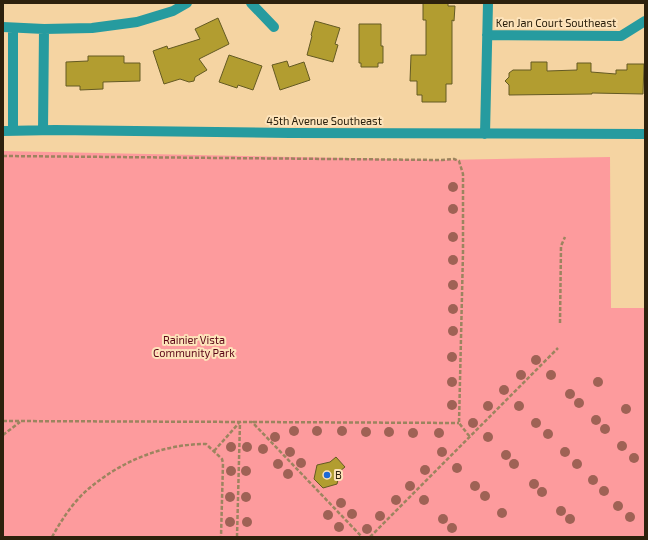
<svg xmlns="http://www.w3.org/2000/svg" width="648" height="540" font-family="'Exo 2',sans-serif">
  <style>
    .green { fill: #fd9b9d }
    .building { fill: #b29d30; stroke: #645a23 }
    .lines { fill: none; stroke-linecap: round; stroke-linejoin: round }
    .path { stroke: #9c845f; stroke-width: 2.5; stroke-dasharray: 4 2; stroke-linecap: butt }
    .minor { stroke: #269b9f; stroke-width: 10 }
    .tree { fill: #9f6255 }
    .poi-dot { fill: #1e6ad5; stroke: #fde3ba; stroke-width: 1.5 }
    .labels { text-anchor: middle; stroke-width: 4; stroke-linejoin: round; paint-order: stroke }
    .street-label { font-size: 11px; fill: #2d210d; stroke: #fde3ba }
    .park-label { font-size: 11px; fill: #590516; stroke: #fde3ba }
    .poi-label { font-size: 11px; fill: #2d210d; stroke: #fde3ba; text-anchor: start }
  </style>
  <rect width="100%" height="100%" fill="#f5d4a2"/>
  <path class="green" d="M3 151 442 160 610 157 611 308H645V537H3Z"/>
  <path class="building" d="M423 3H448V6H455L454 21 452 20V84H446V102H422V95H417V81H410L411 55H426V20H423Z
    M218 18 229 44 199 59 207 70 195 77 194 81 189 82 180 79 164 84 153 51 167 46 168 49 200 39 195 29Z
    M315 21 340 28 335 44 338 45 333 62 307 55 312 36 311 35Z
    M359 24H381V46H383V63H378V67H361V63H359Z
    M229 55 262 66 253 90 238 85 237 88 219 82Z
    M88 56H124V63H140V81L103 82V89L80 90V86H66V62L88 61Z
    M287 61 289 67 304 62 310 80 280 90 272 65Z
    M531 62H547V71L577 70V63H591V72L616 74V70H627V64H644L643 94 592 93V94L509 95V85L505 81 509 77V73L513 70H531Z
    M336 457 345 467 340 471 337 484 323 488 314 479 317 465 330 462Z"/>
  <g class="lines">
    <path class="path" d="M3 156 442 160 454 159 459 161 463 174V252L459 423 470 437
      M560 323 561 246 565 237
      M3 421 252 422 362 537
      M253 422 459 423
      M3 435 20 422
      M214 451 239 423
      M52 537C62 519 75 499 92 486 124 460 164 444 206 444L222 459 223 463 221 537
      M237 537 240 422
      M370 537 558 348"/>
    <path class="minor" d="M251 3 274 27
      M3 27 44 29 92 28 137 22 173 11 187 3
      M487 35 621 36 645 21
      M13 130V28
      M43 130 44 29
      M3 131 55 130 290 133 645 134
      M485 134 488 3"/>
  </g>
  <g class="tree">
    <circle cx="453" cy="187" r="5"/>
    <circle cx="453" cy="209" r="5"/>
    <circle cx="453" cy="237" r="5"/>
    <circle cx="453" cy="260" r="5"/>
    <circle cx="453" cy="285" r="5"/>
    <circle cx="453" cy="309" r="5"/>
    <circle cx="453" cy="331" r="5"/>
    <circle cx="452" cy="357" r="5"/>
    <circle cx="536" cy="360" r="5"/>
    <circle cx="521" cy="375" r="5"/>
    <circle cx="551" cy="375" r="5"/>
    <circle cx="452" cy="382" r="5"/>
    <circle cx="598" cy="382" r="5"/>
    <circle cx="504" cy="390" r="5"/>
    <circle cx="570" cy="394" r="5"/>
    <circle cx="579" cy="403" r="5"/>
    <circle cx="452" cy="405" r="5"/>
    <circle cx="488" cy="406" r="5"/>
    <circle cx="519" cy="406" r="5"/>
    <circle cx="626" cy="409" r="5"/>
    <circle cx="596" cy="420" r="5"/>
    <circle cx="473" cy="423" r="5"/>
    <circle cx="536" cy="423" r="5"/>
    <circle cx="605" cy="429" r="5"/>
    <circle cx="294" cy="431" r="5"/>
    <circle cx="317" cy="431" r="5"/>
    <circle cx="342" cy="431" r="5"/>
    <circle cx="366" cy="432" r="5"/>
    <circle cx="389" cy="432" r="5"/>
    <circle cx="413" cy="433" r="5"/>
    <circle cx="439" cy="433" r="5"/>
    <circle cx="548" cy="434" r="5"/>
    <circle cx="275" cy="437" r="5"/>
    <circle cx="488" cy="437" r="5"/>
    <circle cx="622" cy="446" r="5"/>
    <circle cx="231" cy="447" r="5"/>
    <circle cx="247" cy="447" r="5"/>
    <circle cx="263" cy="449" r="5"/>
    <circle cx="290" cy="452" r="5"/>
    <circle cx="442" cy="452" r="5"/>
    <circle cx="565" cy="452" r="5"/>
    <circle cx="506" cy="455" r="5"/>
    <circle cx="634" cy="458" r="5"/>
    <circle cx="301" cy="463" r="5"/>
    <circle cx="278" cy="464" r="5"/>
    <circle cx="514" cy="464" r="5"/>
    <circle cx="577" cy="464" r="5"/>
    <circle cx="457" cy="468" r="5"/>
    <circle cx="425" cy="470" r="5"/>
    <circle cx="231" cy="471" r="5"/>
    <circle cx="246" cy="471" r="5"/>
    <circle cx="288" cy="474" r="5"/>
    <circle cx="593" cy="480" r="5"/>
    <circle cx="534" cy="484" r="5"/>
    <circle cx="410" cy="486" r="5"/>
    <circle cx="475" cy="486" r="5"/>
    <circle cx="604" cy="491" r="5"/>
    <circle cx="542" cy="492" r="5"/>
    <circle cx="485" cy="496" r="5"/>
    <circle cx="230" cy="497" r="5"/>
    <circle cx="246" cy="497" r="5"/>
    <circle cx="396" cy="500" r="5"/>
    <circle cx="424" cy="500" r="5"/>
    <circle cx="341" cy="503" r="5"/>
    <circle cx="618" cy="506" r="5"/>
    <circle cx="561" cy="511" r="5"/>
    <circle cx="502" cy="513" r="5"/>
    <circle cx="352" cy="514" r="5"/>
    <circle cx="328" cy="515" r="5"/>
    <circle cx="380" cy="516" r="5"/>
    <circle cx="630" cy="517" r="5"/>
    <circle cx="443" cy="519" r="5"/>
    <circle cx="570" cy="519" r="5"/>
    <circle cx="230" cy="522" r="5"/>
    <circle cx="247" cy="522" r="5"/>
    <circle cx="339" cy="527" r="5"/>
    <circle cx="452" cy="528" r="5"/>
    <circle cx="367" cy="529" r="5"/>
  </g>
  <circle class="poi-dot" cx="327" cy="475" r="4"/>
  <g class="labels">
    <g class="street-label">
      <text x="556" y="27">Ken Jan Court Southeast</text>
      <text x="324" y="125">45th Avenue Southeast</text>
    </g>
    <g class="park-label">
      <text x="194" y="344">Rainier Vista<tspan x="194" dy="13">Community Park</tspan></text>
    </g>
    <g class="poi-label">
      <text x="335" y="479">B</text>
    </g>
  </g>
  <rect width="648" height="540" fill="none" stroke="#2d210d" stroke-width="8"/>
</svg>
